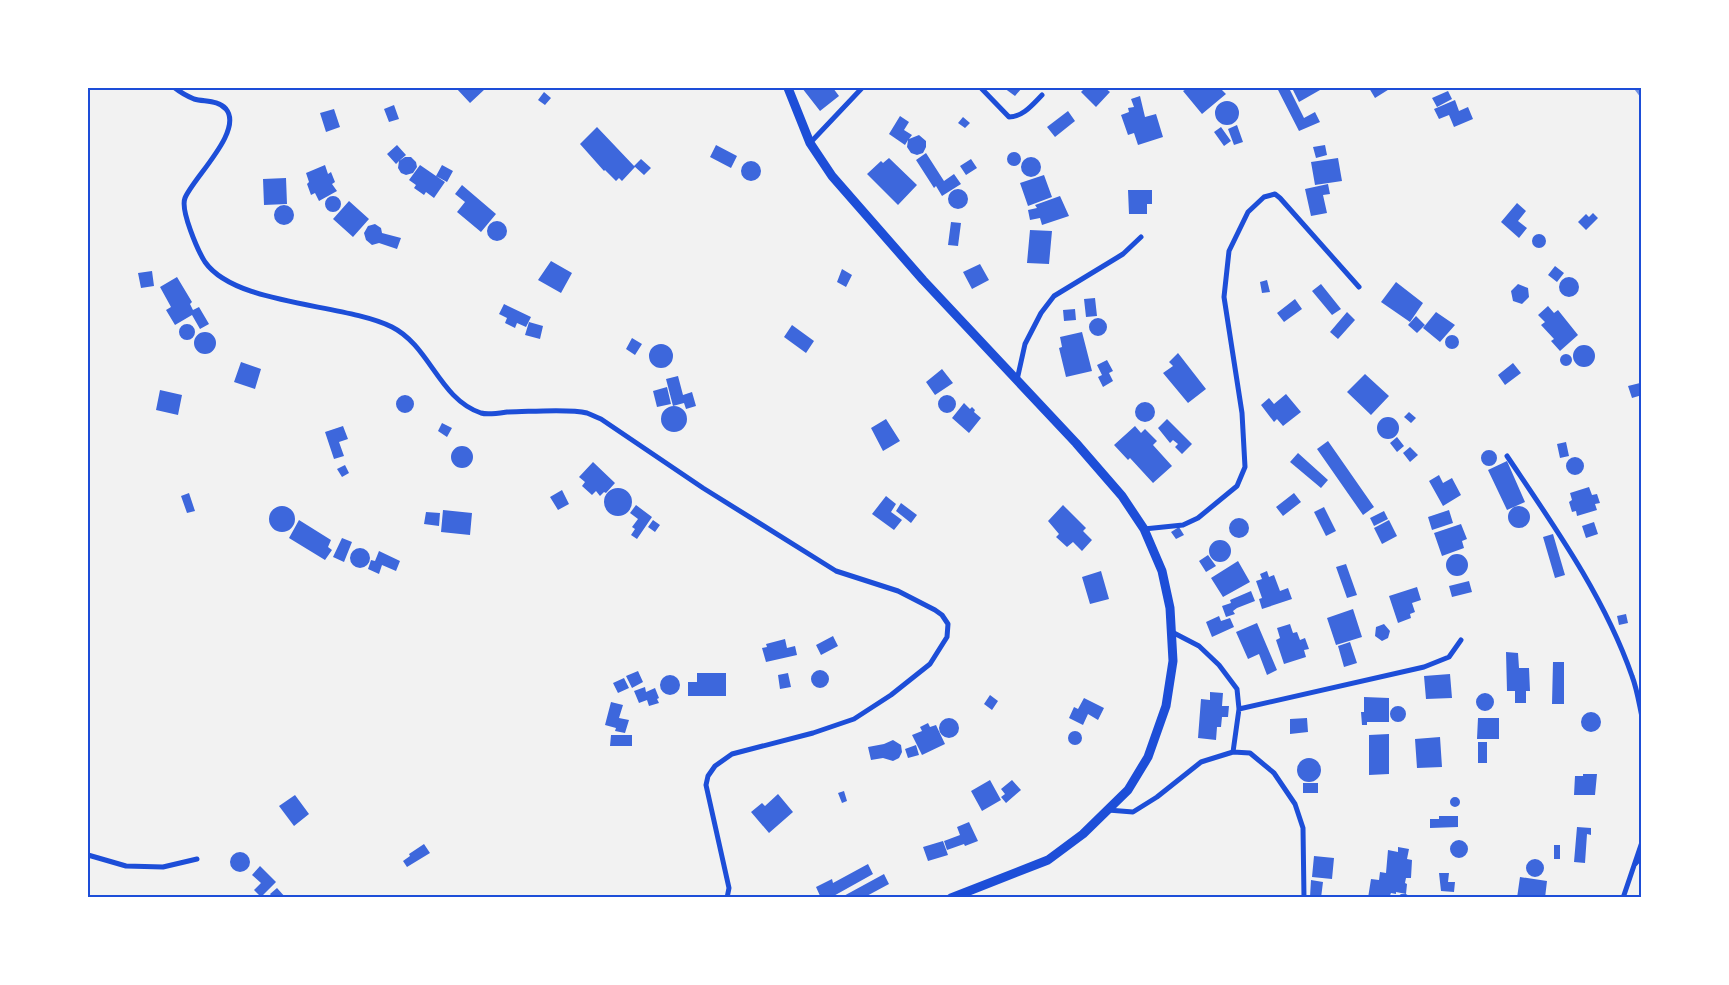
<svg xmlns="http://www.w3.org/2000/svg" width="1729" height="985" font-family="'PT Sans',sans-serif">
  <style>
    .building { fill: #3d67dc }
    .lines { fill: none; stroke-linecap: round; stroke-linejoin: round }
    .minor { stroke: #1d4ed8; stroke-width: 5 }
    .tertiary { stroke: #1d4ed8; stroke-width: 9 }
    .rail { stroke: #7290e2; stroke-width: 4 }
    .neatline { fill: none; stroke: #1d4ed8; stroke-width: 2 }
  </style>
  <rect width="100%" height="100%" fill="#f2f2f2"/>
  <path class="building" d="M456 88H484L485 89 470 103Z
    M802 88H833L839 96 820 111Z
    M1004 88H1022L1015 96Z
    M1085 88H1105L1110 92 1096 107 1081 92Z
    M1188 88H1220L1226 94 1202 114 1183 91Z
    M1277 88H1289L1304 118 1315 112 1320 122 1299 131Z
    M1292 88H1318L1320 90 1299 102Z
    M1369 88H1391L1375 98Z
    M1448 91 1452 99 1437 107 1432 98Z
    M544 92 551 98 545 105 538 100Z
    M1140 96 1145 117 1156 114 1163 137 1138 145 1134 133 1128 135 1121 115 1129 112 1128 108 1134 107 1131 99Z
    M1455 100 1459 111 1468 107 1473 119 1454 127 1449 115 1439 119 1434 109Z
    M1215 113a12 12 0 1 1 24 0a12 12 0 1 1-24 0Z
    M394 105 399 119 389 122 384 109Z
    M334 109 340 127 326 132 320 113Z
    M1068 111 1075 121 1055 137 1047 127Z
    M900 116 909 122 904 130 912 135 909 139 919 135 926 141V147L923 153 917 155 911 153 907 147 908 140 905 145 889 134Z
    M963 117 970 123 965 128 958 123Z
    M1237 125 1243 142 1234 145 1228 129Z
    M597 127 635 167 622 181 619 178 616 181 605 170 604 171 580 144Z
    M1221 127 1231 141 1224 146 1214 132Z
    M397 145 406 155 399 161 405 157H411L416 162 417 167 413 173 406 175 401 173 398 168 399 161 396 164 387 154Z
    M716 145 737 156 731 168 710 157Z
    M1325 145 1327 155 1316 158 1313 147Z
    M1007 159a7 7 0 1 1 14 0a7 7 0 1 1-14 0Z
    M926 153 944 181 954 174 961 184 942 196 936 186 934 188 916 160Z
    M1021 167a10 10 0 1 1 20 0a10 10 0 1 1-20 0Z
    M889 158 917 185 898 205 867 174 881 161 883 163Z
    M1338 158 1342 181 1315 185 1311 162Z
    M641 159 651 168 644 175 634 166Z
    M971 159 977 168 966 175 960 166Z
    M741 171a10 10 0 1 1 20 0a10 10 0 1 1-20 0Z
    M325 165 328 174 331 172 335 182 332 184 337 191 319 201 315 193 311 195 307 184 309 182 306 173Z
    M420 165 436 176 442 165 453 171 447 182 436 176 445 182 434 198 426 192 424 195 414 188 416 185 409 180Z
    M1044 175 1052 197 1028 206 1020 183Z
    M286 178 287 204 264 205 263 179Z
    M1328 184 1330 194 1323 195 1327 213 1311 216 1305 189Z
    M462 185 496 214 481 232 457 212 465 202 455 194Z
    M948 199a10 10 0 1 1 20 0a10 10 0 1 1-20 0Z
    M1128 190H1152V204H1147V214H1129Z
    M325 204a8 8 0 1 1 16 0a8 8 0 1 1-16 0Z
    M1060 196 1069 216 1042 225 1040 218 1030 220 1028 210 1037 208 1035 205Z
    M349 201 369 219 353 237 333 219Z
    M1517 203 1526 211 1518 221 1527 228 1519 238 1501 222Z
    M274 215a10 10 0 1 1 20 0a10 10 0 1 1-20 0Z
    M1593 213 1598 218 1586 230 1578 222 1586 214 1589 217Z
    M487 231a10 10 0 1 1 20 0a10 10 0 1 1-20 0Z
    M951 222 961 223 958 246 948 245Z
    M375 224 381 228 382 233 401 238 397 249 379 243 381 237 379 243 372 245 366 240 364 233 368 226Z
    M1030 230 1052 231 1049 264 1027 263Z
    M1532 241a7 7 0 1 1 14 0a7 7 0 1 1-14 0Z
    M551 261 572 273 561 293 538 280Z
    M980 264 989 280 972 289 963 272Z
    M1555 266 1564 273 1557 282 1548 275Z
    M842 269 852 275 846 287 837 282Z
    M152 271 154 286 141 288 138 273Z
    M177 277 192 302 190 304 193 310 199 307 209 324 200 329 192 315 175 325 166 310 171 307 160 287Z
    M1559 287a10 10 0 1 1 20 0a10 10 0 1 1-20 0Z
    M1267 280 1270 292 1262 293 1260 282Z
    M1396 282 1423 303 1410 322 1381 302Z
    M1321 284 1341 309 1332 315 1312 291Z
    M1518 284 1528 288 1529 297 1522 304 1513 301 1511 291Z
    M1095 298 1097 316 1086 317 1084 299Z
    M1295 299 1302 309 1284 322 1277 313Z
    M504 304 531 317 526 327 517 323 515 328 505 323 507 318 499 314Z
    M1548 306 1554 313 1558 310 1578 335 1560 351 1551 341 1554 339 1541 325 1545 322 1538 315Z
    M1075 309 1076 320 1064 321 1063 310Z
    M1347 312 1355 320 1338 339 1330 332Z
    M1436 312 1455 325 1440 342 1423 328Z
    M1416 316 1425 325 1417 333 1408 325Z
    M1089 327a9 9 0 1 1 18 0a9 9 0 1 1-18 0Z
    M529 322 543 326 540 339 525 335Z
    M179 332a8 8 0 1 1 16 0a8 8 0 1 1-16 0Z
    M792 325 814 341 806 353 784 337Z
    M1082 332 1092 371 1066 377 1059 348 1062 347 1060 337Z
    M194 343a11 11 0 1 1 22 0a11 11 0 1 1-22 0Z
    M1445 342a7 7 0 1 1 14 0a7 7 0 1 1-14 0Z
    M632 338 642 344 635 355 626 349Z
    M649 356a12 12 0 1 1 24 0a12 12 0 1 1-24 0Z
    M1573 356a11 11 0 1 1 22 0a11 11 0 1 1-22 0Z
    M1178 353 1206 389 1188 403 1163 373 1173 366 1169 362Z
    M1560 360a6 6 0 1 1 12 0a6 6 0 1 1-12 0Z
    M1107 360 1113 371 1109 373 1113 381 1103 387 1098 377 1102 375 1097 365Z
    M241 362 261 369 255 389 234 382Z
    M1513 363 1521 373 1505 385 1498 375Z
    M942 369 953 383 935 395 926 382Z
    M1365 374 1389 396 1371 415 1347 392Z
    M678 376 683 395 692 392 696 406 686 409 684 403 673 406 666 379Z
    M1640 383 1642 395 1632 398 1628 386Z
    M667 387 671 404 657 407 653 391Z
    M160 390 182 395 178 415 156 410Z
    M1286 394 1301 412 1283 426 1277 419 1274 422 1261 405 1269 398 1274 404Z
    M396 404a9 9 0 1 1 18 0a9 9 0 1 1-18 0Z
    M938 404a9 9 0 1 1 18 0a9 9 0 1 1-18 0Z
    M1135 412a10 10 0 1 1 20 0a10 10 0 1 1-20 0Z
    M964 403 970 409 972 407 975 410 974 412 981 418 969 433 952 418Z
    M661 419a13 13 0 1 1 26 0a13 13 0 1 1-26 0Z
    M1409 412 1416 418 1411 423 1404 417Z
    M1377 428a11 11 0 1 1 22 0a11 11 0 1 1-22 0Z
    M886 419 900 441 883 451 871 428Z
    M1167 419 1192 444 1182 454 1175 447 1178 444 1173 440 1170 443 1158 428Z
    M442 423 452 428 447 437 438 431Z
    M343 426 348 439 339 442 344 456 334 459 325 432Z
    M1135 426 1141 433 1145 429 1157 441 1153 445 1172 466 1153 483 1130 458 1128 460 1114 445Z
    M1397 437 1404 446 1397 452 1390 443Z
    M1328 441 1374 507 1363 515 1317 449Z
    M1566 442 1569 456 1560 458 1557 444Z
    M451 457a11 11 0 1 1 22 0a11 11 0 1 1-22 0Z
    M1410 447 1418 455 1410 462 1403 453Z
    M1481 458a8 8 0 1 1 16 0a8 8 0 1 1-16 0Z
    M1298 453 1328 480 1321 488 1290 462Z
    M1566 466a9 9 0 1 1 18 0a9 9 0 1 1-18 0Z
    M1507 461 1525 502 1507 510 1488 470Z
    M593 462 615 483 606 493 604 492 600 496 596 491 592 495 582 486 585 482 579 477Z
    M345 465 349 473 342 477 337 469Z
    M1439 475 1443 483 1452 478 1461 495 1443 506 1429 481Z
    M1589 487 1592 495 1597 494 1600 503 1595 504 1597 510 1577 516 1576 511 1572 512 1569 502 1572 500 1570 493Z
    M604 502a14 14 0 1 1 28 0a14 14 0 1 1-28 0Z
    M562 490 569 504 558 510 550 497Z
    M189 493 195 511 187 513 181 496Z
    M1294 493 1301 502 1283 516 1276 507Z
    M886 496 896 504 891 512 902 520 894 530 872 514Z
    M901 503 917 515 911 523 896 511Z
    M636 505 652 517 637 539 631 535 635 529 632 527 638 519 630 513Z
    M1063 505 1086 528 1083 531 1092 540 1082 551 1073 542 1067 547 1056 537 1059 534 1048 521Z
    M269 519a13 13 0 1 1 26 0a13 13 0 1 1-26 0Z
    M1508 517a11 11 0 1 1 22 0a11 11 0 1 1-22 0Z
    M1324 507 1336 531 1326 536 1314 512Z
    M443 510 472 513 470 535 441 532Z
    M1449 510 1453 523 1432 530 1428 517Z
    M1384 511 1388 519 1374 526 1370 518Z
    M426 512 440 513 439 526 424 524Z
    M1229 528a10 10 0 1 1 20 0a10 10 0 1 1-20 0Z
    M299 520 331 540 328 547 332 550 325 560 289 538Z
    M653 520 660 525 655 532 648 527Z
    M1389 520 1397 536 1382 544 1374 528Z
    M1594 522 1598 534 1586 538 1582 526Z
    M1461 524 1467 539 1462 541 1464 548 1442 556 1434 533Z
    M1179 527 1184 535 1176 539 1171 532Z
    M1553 534 1565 575 1555 578 1543 537Z
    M342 538 352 542 344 562 333 557Z
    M1209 551a11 11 0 1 1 22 0a11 11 0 1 1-22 0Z
    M350 558a10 10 0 1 1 20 0a10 10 0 1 1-20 0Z
    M379 551 400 561 396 571 382 565 379 574 368 569 371 560 375 561Z
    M1446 565a11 11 0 1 1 22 0a11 11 0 1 1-22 0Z
    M1208 555 1216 566 1206 572 1199 561Z
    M1238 561 1250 582 1223 597 1211 578Z
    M1346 564 1357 595 1347 598 1336 567Z
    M1101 571 1109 599 1090 604 1082 577Z
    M1267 571 1269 577 1274 575 1280 591 1288 588 1292 599 1262 609 1259 599 1262 598 1256 581 1262 579 1260 574Z
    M1469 581 1472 592 1452 597 1449 586Z
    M1417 587 1421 600 1412 603 1415 612 1410 614 1411 618 1398 623 1389 596Z
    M1251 591 1255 601 1237 608 1233 611 1235 614 1226 617 1222 606 1231 603 1230 600Z
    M1353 609 1362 637 1336 645 1327 618Z
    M1626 614 1628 623 1619 625 1617 616Z
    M1219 616 1221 621 1230 618 1234 627 1212 637 1206 622Z
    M1257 623 1277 670 1267 675 1259 654 1248 659 1236 632Z
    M1290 624 1293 633 1297 632 1300 640 1305 638 1309 649 1304 650 1306 657 1284 664 1276 640 1280 638 1277 628Z
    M1384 624 1390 631 1388 638 1382 641 1375 636 1376 627Z
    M833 636 838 646 821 655 816 645Z
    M785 639 787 648 795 646 797 655 766 662 762 648 767 647 766 644Z
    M1350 642 1357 663 1344 667 1338 646Z
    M1506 652 1518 653 1519 668H1529L1530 691H1526V703H1515V691H1507Z
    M1553 662H1564V704H1552Z
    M811 679a9 9 0 1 1 18 0a9 9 0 1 1-18 0Z
    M638 671 643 682 632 688 626 676Z
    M697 673H726V696H688V682H697Z
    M788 673 791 687 780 689 778 675Z
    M1450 674 1452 698 1426 699 1424 676Z
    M660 685a10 10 0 1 1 20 0a10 10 0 1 1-20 0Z
    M624 678 629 688 618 693 613 683Z
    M645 687 646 692 655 688 659 698 657 699 659 703 649 706 647 700 639 703 634 691Z
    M1210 692 1223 693 1222 706H1229L1228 717H1222L1221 727H1217L1216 740 1198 738 1201 699 1210 700Z
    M1476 702a9 9 0 1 1 18 0a9 9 0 1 1-18 0Z
    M990 695 998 701 992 710 984 704Z
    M1364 697 1389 698V722H1367V725H1362L1361 712H1364Z
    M1084 698 1104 708 1098 720 1088 714 1083 725 1069 718 1074 707 1078 709Z
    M611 702 623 705 619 718 629 720 625 733 615 731 616 728 605 725Z
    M1390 714a8 8 0 1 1 16 0a8 8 0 1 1-16 0Z
    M1581 722a10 10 0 1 1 20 0a10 10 0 1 1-20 0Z
    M939 728a10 10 0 1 1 20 0a10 10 0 1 1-20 0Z
    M1307 718 1308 732 1290 734V719Z
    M1478 718H1499V739H1477Z
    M928 723 930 727 936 725 945 744 922 755 912 735 922 731 920 727Z
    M1068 738a7 7 0 1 1 14 0a7 7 0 1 1-14 0Z
    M1389 734V774L1369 775V735Z
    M611 735H632V746H610Z
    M1440 737 1442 767 1417 768 1415 739Z
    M893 740 901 745 902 752 899 758 893 761 883 758 871 760 868 747 884 744Z
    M1478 742H1487V763H1478Z
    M916 745 919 755 908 758 905 749Z
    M1297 770a12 12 0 1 1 24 0a12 12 0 1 1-24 0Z
    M1583 774H1597L1595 795H1574L1575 776H1583Z
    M990 780 1001 800 982 811 971 791Z
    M1012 780 1021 790 1006 803 1001 797 1005 794 1001 789Z
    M1303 783H1318V793H1303Z
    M844 791 847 801 842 803 838 793Z
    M778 794 793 812 769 833 751 812 762 803 765 806Z
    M295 795 309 814 294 826 279 806Z
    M1450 802a5 5 0 1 1 10 0a5 5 0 1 1-10 0Z
    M1439 816H1458V827L1430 828V819H1439Z
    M969 822 978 841 965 846 964 844 947 850 944 841 960 835 957 827Z
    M1577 827 1591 828V835L1587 834 1585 863 1574 862Z
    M1450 849a9 9 0 1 1 18 0a9 9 0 1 1-18 0Z
    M943 841 948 855 928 861 923 847Z
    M424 844 430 853 407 867 403 861 410 856 409 854Z
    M1554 845H1560V859H1554Z
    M1398 847 1409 849 1407 859 1412 860 1411 878H1406L1405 883 1407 884 1406 894 1412 898H1396L1401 894H1406L1396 892V894L1391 893 1389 898H1368L1371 879 1379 880 1380 872 1386 873 1388 850 1398 852Z
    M230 862a10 10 0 1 1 20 0a10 10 0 1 1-20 0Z
    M1314 856 1334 858 1332 879 1312 877Z
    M1526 868a9 9 0 1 1 18 0a9 9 0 1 1-18 0Z
    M868 864 873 874 830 898H821L816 887 832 879 833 883Z
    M260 866 276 882 261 897 254 890 261 883 252 875Z
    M1439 873H1449L1448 882H1455L1454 892 1441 891Z
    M884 874 889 884 863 898H840Z
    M1520 877 1547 881 1545 898H1517Z
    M1311 880 1323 882 1321 898 1310 897Z
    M277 888 286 898H273L270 894Z"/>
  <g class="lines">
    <path class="minor" d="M175 88C180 92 187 96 194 99 205 102 218 100 226 109 244 131 193 178 185 198 180 210 198 251 205 262 236 306 344 303 392 327 430 346 439 399 481 413 488 415 500 413 507 412 528 412 568 408 587 413 592 415 596 417 601 419L703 488 836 571 898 591 935 610 942 615 948 624 947 637 930 664 891 695 854 719 813 733 732 754 715 766 708 776 706 785 729 888 727 898
      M981 88 1009 117C1023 117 1033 104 1042 95
      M810 143 862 88
      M1017 380 1025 344 1041 313 1054 296 1123 254 1141 237
      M1507 456C1554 526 1604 596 1632 676 1637 689 1639 703 1642 717
      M1144 529 1183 525 1198 518 1237 486 1245 467 1242 413 1224 297 1229 251 1248 212 1264 197 1275 194 1280 198 1359 287
      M1172 632 1199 646 1219 665 1237 689 1239 709 1233 752
      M1239 709 1424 667 1449 657 1461 640
      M1108 810 1133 812 1157 797 1201 762 1233 752 1250 753 1274 773 1295 804 1303 828 1304 898
      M88 855 126 866 163 867 197 859
      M1635 864 1642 856
      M1623 898 1642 842"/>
    <path class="tertiary" d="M788 88 810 143 832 176 923 280 1076 443 1122 496 1144 529 1162 571 1170 608 1173 661 1166 706 1148 757 1128 790 1083 834 1048 860 951 898"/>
    <path class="rail" d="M1636 88 1642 96"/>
  </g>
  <rect width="1729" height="985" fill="none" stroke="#ffffff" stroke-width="178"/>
  <rect x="89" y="89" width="1551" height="807" class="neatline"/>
</svg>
